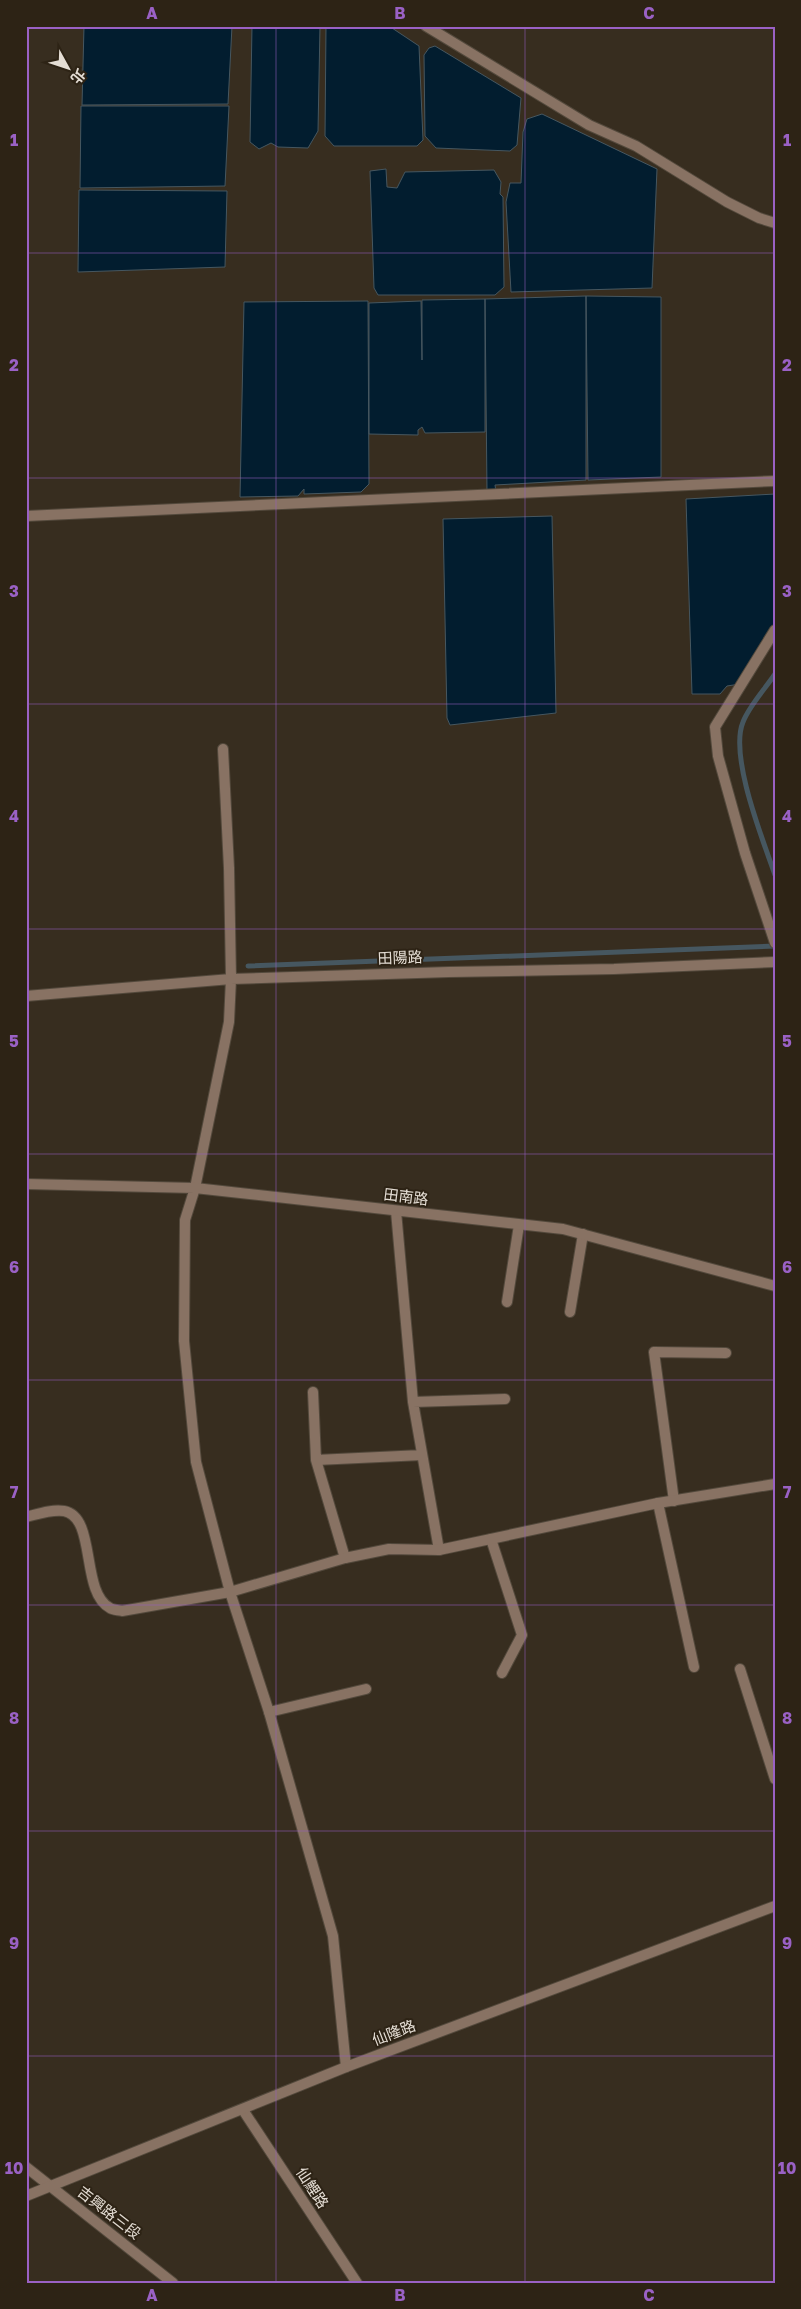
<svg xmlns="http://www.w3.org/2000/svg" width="801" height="2309" font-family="'Golos Text','Noto Sans TC',sans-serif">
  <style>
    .water { fill: #021d2f; stroke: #465760 }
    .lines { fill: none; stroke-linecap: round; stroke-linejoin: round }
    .stream { stroke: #465760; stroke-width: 5 }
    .service-casing { stroke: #53493c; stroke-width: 12 }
    .minor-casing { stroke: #53493c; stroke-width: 12 }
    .tertiary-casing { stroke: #53493c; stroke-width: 12 }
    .service { stroke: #887263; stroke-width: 10 }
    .minor { stroke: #887263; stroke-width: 10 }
    .tertiary { stroke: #887263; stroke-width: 10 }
    .grid { fill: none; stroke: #9a61c5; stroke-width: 1; stroke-opacity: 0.55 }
    .labels { text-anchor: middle; stroke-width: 4; stroke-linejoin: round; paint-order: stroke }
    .street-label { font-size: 15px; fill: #e4ddd4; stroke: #2d2315 }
    .neatline { fill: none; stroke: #9a61c5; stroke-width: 2 }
    .grid-label { font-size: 16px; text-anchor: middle; font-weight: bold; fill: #9a61c5 }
  </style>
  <rect width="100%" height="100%" fill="#372d1f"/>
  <path class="water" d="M84 26H232L228 104 82 105Z
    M252 26H320L318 131 308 148 278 147 271 143 259 149 250 142Z
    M326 26H389L419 46 423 140 417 146H334L325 136Z
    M435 46 521 98 517 145 510 151 436 148 425 136 424 55 429 48Z
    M81 106H229L225 186 80 188Z
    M542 114 657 169 652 288 511 292 506 202 510 183H521L523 132 527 119Z
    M386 169 387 187 397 188 405 172 494 170 501 182 500 194 503 197 504 287 495 295H378L374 288 370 171Z
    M79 190 227 191 225 267 78 272Z
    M586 296 661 297V477L588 480Z
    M586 296V480L495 485 496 492H487L485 299Z
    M485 299V432L425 433 422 427 418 430V435L369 434V303L421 301 422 360V300Z
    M368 301 369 484 361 492 304 494V489L298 496 240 497 244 302Z
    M775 494V629L740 684 727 686 720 694H692L686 499Z
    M552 516 556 713 450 725 447 718 443 519Z"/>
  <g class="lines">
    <path class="stream" d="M775 674C765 689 749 706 743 722 729 756 763 840 775 875
      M248 966 775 946"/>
    <g class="service-casing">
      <path id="service" d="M426 26 589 125 636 146 727 202 759 218 775 223
        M26 516 775 481
        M775 630 715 727 718 756 745 853 775 943
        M26 996 231 979 449 972 614 969 775 962
        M195 1188 229 1022 231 979 229 868 223 749
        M396 1211 413 1402 439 1550
        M507 1302 519 1225
        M570 1312 583 1234
        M313 1392 316 1460 345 1558
        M413 1402 505 1399
        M316 1460 422 1455
        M674 1501 654 1352 726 1353
        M658 1503 694 1667
        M491 1539 522 1635 502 1673
        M740 1669 775 1779
        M269 1712 366 1689"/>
    </g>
    <g class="minor-casing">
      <path id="minor" d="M26 1184 195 1188 563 1229 775 1286
        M195 1188 185 1220 184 1341 196 1462 230 1592 269 1712 333 1936 346 2067
        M26 1517C38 1514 52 1509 64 1511 97 1517 80 1592 110 1608 113 1610 118 1610 122 1611L230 1592 345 1558 389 1549 439 1550 658 1503 775 1484
        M243 2110 357 2283
        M26 2167 173 2283"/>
    </g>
    <g class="tertiary-casing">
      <path id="tertiary" d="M26 2196 346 2067 775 1906"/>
    </g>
    <use href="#service" class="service"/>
    <use href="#minor" class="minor"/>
    <use href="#tertiary" class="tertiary"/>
  </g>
  <path class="grid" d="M276 26V2283M525 26V2283M26 253H775M26 478H775M26 704H775M26 929H775M26 1154H775M26 1380H775M26 1605H775M26 1831H775M26 2056H775"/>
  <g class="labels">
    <g class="street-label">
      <text transform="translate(400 958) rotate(-2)" y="5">田陽路</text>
      <text transform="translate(406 1197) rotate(7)" y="5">田南路</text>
      <text transform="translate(394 2033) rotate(-21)" y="5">仙隆路</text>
      <text transform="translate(312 2188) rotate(57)" y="5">仙鯉路</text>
      <text transform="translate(109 2213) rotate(38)" y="5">吉興路三段</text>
    </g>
  </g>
  <rect width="801" height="2309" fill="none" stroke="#2d2315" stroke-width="55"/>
  <g transform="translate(68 68) rotate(130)" stroke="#2d2315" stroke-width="4" paint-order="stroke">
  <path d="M0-4L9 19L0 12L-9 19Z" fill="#e4ddd4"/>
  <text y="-8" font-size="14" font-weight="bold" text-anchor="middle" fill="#e4ddd4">北</text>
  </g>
  <rect x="28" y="28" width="746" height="2254" class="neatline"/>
  <g class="grid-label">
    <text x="152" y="19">A</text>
    <text x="400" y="19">B</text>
    <text x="649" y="19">C</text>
    <text x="14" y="146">1</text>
    <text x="787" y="146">1</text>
    <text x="14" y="371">2</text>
    <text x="787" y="371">2</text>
    <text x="14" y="597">3</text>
    <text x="787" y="597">3</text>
    <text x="14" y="822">4</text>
    <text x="787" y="822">4</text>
    <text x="14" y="1047">5</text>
    <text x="787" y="1047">5</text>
    <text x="14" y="1273">6</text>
    <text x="787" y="1273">6</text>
    <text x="14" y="1498">7</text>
    <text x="787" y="1498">7</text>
    <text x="14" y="1724">8</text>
    <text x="787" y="1724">8</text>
    <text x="14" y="1949">9</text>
    <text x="787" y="1949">9</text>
    <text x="14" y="2174">10</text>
    <text x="787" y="2174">10</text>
    <text x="152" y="2301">A</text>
    <text x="400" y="2301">B</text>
    <text x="649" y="2301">C</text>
  </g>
</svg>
